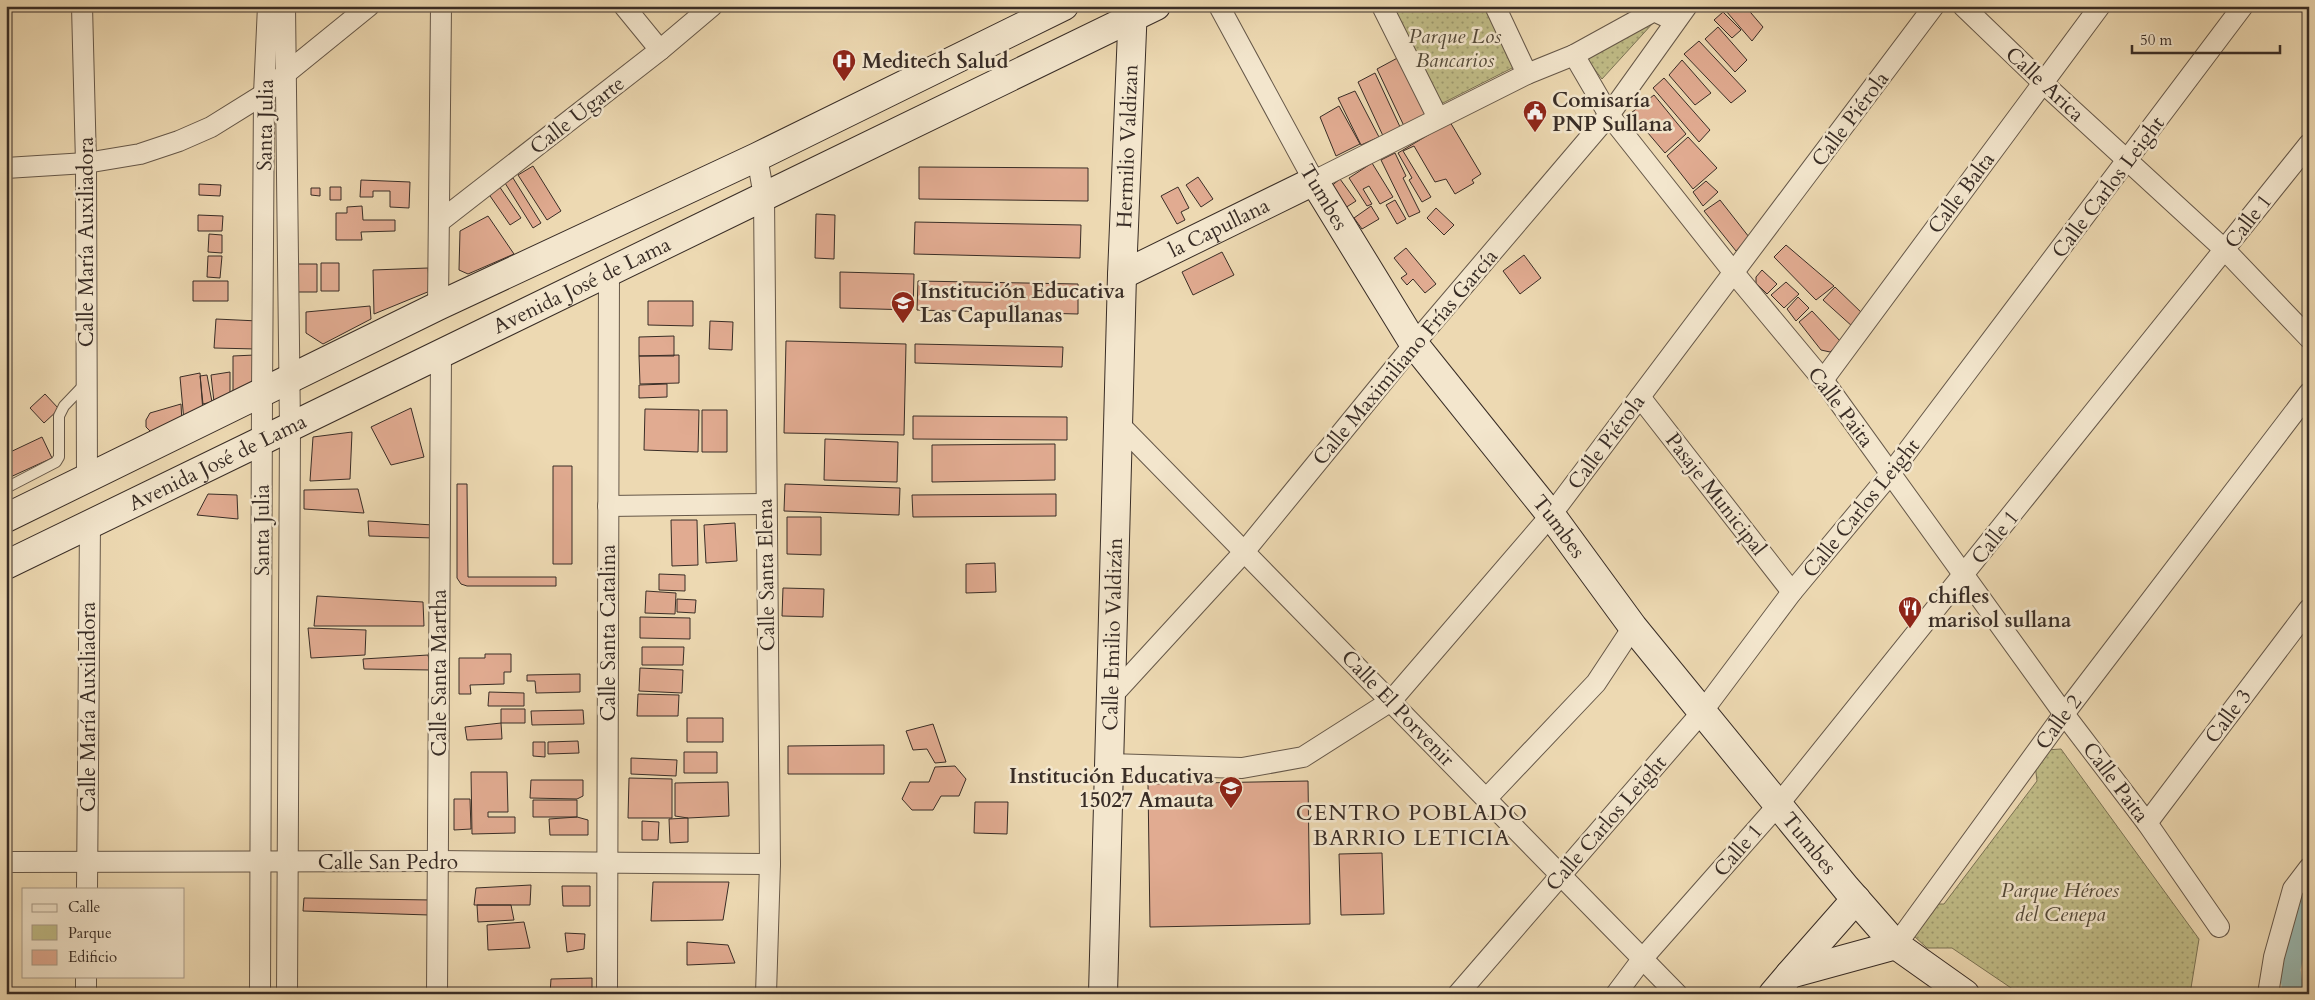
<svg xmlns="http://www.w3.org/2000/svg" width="2315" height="1000" font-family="Cardo,serif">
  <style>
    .green { fill: url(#green-dots); stroke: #7c7456 }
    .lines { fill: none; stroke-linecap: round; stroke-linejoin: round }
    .canal { stroke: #9ab9b1; stroke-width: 21 }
    .building { fill: #e1ab91; stroke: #392d26 }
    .lane-casing { stroke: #665849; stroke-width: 12 }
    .street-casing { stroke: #665849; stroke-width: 22 }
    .secondary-casing { stroke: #392d26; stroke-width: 30 }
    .lane { stroke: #f3e6cd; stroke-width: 10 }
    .street { stroke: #f3e6cd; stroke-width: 20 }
    .secondary { stroke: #f3e6cd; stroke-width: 28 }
    .labels { text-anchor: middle; stroke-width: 5; stroke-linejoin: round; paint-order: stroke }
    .park-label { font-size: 21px; font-style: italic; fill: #544a39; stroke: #f3e6cd }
    .poi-label { font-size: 21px; font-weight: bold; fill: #392d26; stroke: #f3e6cd; text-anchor: start }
    .street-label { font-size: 21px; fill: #392d26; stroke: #f3e6cd }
    .neighbourhood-label { font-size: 22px; letter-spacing: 1px; fill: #392d26; stroke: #f3e6cd }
  </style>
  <defs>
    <pattern id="green-dots" width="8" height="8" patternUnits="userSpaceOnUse" patternTransform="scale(1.25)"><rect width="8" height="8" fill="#c0bc87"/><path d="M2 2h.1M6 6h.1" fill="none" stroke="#9d996e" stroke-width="1.8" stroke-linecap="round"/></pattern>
  </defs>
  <rect width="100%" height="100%" fill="#edd9b2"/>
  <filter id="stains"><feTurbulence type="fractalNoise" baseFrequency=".004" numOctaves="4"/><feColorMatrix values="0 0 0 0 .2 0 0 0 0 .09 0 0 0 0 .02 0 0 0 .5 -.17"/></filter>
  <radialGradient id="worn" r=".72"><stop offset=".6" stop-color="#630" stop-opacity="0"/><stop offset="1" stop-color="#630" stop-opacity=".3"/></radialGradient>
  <path class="green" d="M1385 6H1488L1518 65 1437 106Z
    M1653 23 1602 79 1583 54Z
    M2061 749 2199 939 2190 994H2020L1952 948H1927L1914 936 1930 904H1944L2037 781 2035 764 2046 750Z"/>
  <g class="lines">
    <path class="canal" d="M2293 994 2290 969 2306 900 2309 897"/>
  </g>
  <path class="building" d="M1731 6H1745L1763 27 1752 41 1726 11Z
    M1723 12 1741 30 1732 38 1714 20Z
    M1718 27 1747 60 1735 72 1705 39Z
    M1699 41 1746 91 1731 103 1684 54Z
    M1403 55 1433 113 1404 126 1377 69Z
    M1682 60 1711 93 1695 105 1669 75Z
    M1375 73 1401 129 1384 138 1358 82Z
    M1664 78 1710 130 1699 142 1653 88Z
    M1355 91 1379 137 1361 145 1338 98Z
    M1654 95 1686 134 1665 153 1631 113Z
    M1339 106 1360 144 1336 156 1320 117Z
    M1450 122 1481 174 1472 180 1474 183 1455 194 1446 179 1435 182 1414 146 1403 151 1431 197 1422 202 1409 180 1412 178 1398 153Z
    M1688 137 1717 168 1693 189 1667 156Z
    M1395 153 1406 176 1403 178 1420 212 1409 217 1381 160Z
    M1372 163 1393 197 1380 204 1369 186 1363 189 1372 204 1367 206 1349 178Z
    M533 166 561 211 547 220 518 175Z
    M919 167 1088 168V201L919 199Z
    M1198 177 1213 199 1201 207 1186 185Z
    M513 178 541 223 533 228 505 183Z
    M1340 179 1356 201 1345 208 1330 187Z
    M361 180 410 182 409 208 390 207V191H373V197H360Z
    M1706 181 1718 192 1703 206 1693 192Z
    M199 184 221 185 220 196 199 195Z
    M499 186 521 218 510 225 488 193Z
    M330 187H341V200H330Z
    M1178 187 1189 208 1181 212 1185 220 1177 224 1161 196Z
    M311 188H320V196L311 195Z
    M1395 200 1406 219 1397 224 1386 205Z
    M1720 200 1749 237 1736 251 1704 211Z
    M362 206 363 220H395V231L361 232 362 240H336V213H347V207Z
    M1371 206 1379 219 1362 229 1354 218Z
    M1436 208 1454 225 1444 235 1427 218Z
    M816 214 835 215 834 259 815 258Z
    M198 215 223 216 222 231H198Z
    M488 216 514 254 468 274 459 270 460 231Z
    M915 222 1081 225 1080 258 914 254Z
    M209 234 222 235V253L208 252Z
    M1786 245 1834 286 1816 300 1774 257Z
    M1406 248 1436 284 1425 293 1413 279 1407 285 1401 278 1407 274 1394 258Z
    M1222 252 1234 275 1193 295 1182 272Z
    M1524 255 1541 278 1520 294 1503 271Z
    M208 256H222L220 278 207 277Z
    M321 263H339V291H321Z
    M297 264H317V292H297Z
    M428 268 430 291 374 314 373 270Z
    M1762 270 1777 284 1767 294 1756 283V277Z
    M840 272 914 274 913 310 840 308Z
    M193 281H228V301H193Z
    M918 281 1078 284V314L917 310Z
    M1786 282 1799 294 1784 308 1771 295Z
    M1835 287 1864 315 1853 327 1823 300Z
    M1798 297 1809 308 1796 321 1787 309Z
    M648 301H693V326L648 325Z
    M370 306 371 319 323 344 306 333V312Z
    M1812 311 1841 342 1830 352 1821 350 1799 322Z
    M216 319 258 321 257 349 214 348Z
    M710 321 733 322 732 350 709 349Z
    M674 336V356H639V337Z
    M786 341 906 344 904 435 784 433Z
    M915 344 1063 347 1062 367 915 363Z
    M255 355V391L233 395V356Z
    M679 355V383L640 384 639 356Z
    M230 372V399L214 402 211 375Z
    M200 373 203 412 184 421 180 377Z
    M207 375 212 402 203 404 200 376Z
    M667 384V397L639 398V385Z
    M45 394 59 409 44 423 30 408Z
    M181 404 182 423 152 433 146 427V420L150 413Z
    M411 408 424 457 391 465 371 427Z
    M645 409 699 410 698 452 644 450Z
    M702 410H727V452H702Z
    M913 416 1067 417V440L913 439Z
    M352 432 350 479 310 481 313 437Z
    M42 437 52 458 6 479V454Z
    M825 439 898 442 897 482 824 480Z
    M1055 444V480L932 482V445Z
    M553 466H572V564H553Z
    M457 484H467L468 577H556V586H467L461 584 457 578Z
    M785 484 900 488 899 515 784 511Z
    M358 489 364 513 304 509V490Z
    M208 494 237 495 238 519 197 515Z
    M1056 494V516L913 517 912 495Z
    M787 517H821V555L787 554Z
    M671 520H697L698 565 672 566Z
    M368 521 433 525 434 538 369 536Z
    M735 523 737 561 706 563 704 525Z
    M995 563 996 592 966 593V564Z
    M659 574 685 575V591L659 590Z
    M783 588 824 589 823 617 782 616Z
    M646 591 676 593 675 614 645 613Z
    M317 596 423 602 424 626H314Z
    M677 599 696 600 695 613 677 612Z
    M640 617 690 618V639L640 638Z
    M308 628 366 630 365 655 311 658Z
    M642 647H684L683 665H642Z
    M485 654H511V672H504V684L470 685 471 694H459V658H485Z
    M428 655 431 670 364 669 363 659Z
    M640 668 683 670 682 693 639 691Z
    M580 674V692L536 693 535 681H527V675Z
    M489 692 524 693V706H488Z
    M638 694 679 695 678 716H637Z
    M501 709H525V723H501Z
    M583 710 584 724 532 725 531 711Z
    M687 718H723V742H687Z
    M501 723 502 739 467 740 465 727Z
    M933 724 946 762 935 763 927 749 913 750 906 731Z
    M578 741 579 753 548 754V742Z
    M533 742H545V757L533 756Z
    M884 745V774H788V746Z
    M684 752H717V773H684Z
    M631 758 677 760 676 776 631 774Z
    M955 766 966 779 959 796H941L933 810H912L902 799 910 782H929L935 767Z
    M471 772H507L508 812H488V817H515V833L472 834Z
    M629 778 672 779V818H628Z
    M531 780H583V796L577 799 530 798Z
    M1308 781 1310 924 1150 927 1148 784Z
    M728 782 729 816 688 818 675 816V783Z
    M454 799H470L471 829 454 830Z
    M533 800H577V817H533Z
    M975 802H1008L1007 834 974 833Z
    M577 817 588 820V835H550L549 819Z
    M688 818V842L670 843 669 819Z
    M642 821 659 822 658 840H642Z
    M1382 853 1384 914 1341 915 1339 854Z
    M653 882H729L723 920 651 921Z
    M531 885 530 905H474L476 888Z
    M562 886H590V906H563Z
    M304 898 431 900 429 915 303 911Z
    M477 905H511L514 920 478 922Z
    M524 922 530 948 488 950 487 925Z
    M565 933 585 934 584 949 567 952Z
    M687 942 728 945 735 963 687 965Z
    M592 978V994H550L551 979Z
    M365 989 424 992V994H365Z"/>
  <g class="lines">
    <g class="lane-casing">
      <path id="lane" d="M6 488 56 462 59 457V416L64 406 85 384"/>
    </g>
    <g class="street-casing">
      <g id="street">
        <path d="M82 6 86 163 87 479"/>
        <path d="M285 6 290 428 287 994"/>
        <path d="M624 6 660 50"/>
        <path d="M1219 6 1314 181 1527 74 1574 55 1654 11 1675 21"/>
        <path d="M1382 6 1438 118"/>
        <path d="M1495 6 1527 74"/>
        <path d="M1963 6 2043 83 2225 250 2309 338"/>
        <path d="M1574 55 1609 115 1734 273 1823 380 2064 714 2147 823 2219 927"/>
        <path d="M757 157 764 196 770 864 766 994"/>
        <path d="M6 168 86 163 140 154 179 141 211 127 264 94 284 75 369 6"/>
        <path d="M439 222 660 50 712 6"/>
        <path d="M438 306 441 6"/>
        <path d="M1823 380 2100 6"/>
        <path d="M1640 397 1792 592"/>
        <path d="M1118 423 1677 994"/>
        <path d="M608 506 766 504"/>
        <path d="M1111 697 1244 552 1414 344 1609 115 1687 6"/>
        <path d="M1109 764 1242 768 1303 757 1391 701 1551 515 1934 6"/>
        <path d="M1486 799 1596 683 1633 627"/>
        <path d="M2147 823 2309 609"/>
        <path d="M6 862 437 861 770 864"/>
        <path d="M87 889 90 524"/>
        <path id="s1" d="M1896 945 2064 714 2309 393"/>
        <path d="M86 994V976"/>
        <path d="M260 994 262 394 264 94 268 6"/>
        <path d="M437 994 441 353"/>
        <path d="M607 994 609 272"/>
        <path d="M1458 994 1702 712 1792 592 1891 473 2243 6"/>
        <path d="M1616 994 1643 958 1778 805 2309 144"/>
        <path d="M2268 994 2274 957 2293 889 2309 868"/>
      </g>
    </g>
    <g class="secondary-casing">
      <g id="secondary">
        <path id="s2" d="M1122 275 1314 181 1414 344 1551 515 1633 627 1846 888 1896 945 1965 994"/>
        <path d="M6 518 438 306 757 157 1064 6"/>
        <path id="s3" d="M6 565 1156 6"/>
        <path d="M1790 974 1856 899"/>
        <path id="s4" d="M1103 994 1122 275 1133 6"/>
        <path d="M1773 994 1790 974 1896 945"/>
      </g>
    </g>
    <use href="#lane" class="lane"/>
    <use href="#street" class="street"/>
    <use href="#secondary" class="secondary"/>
  </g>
  <defs>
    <g id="hospital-pin" transform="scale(1.25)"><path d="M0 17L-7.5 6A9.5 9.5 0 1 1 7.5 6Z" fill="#8f2418" stroke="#f3e6cd"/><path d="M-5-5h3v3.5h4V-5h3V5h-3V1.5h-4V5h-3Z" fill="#fff"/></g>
    <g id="civic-pin" transform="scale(1.25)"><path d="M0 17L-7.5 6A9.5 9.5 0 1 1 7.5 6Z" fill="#8f2418" stroke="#f3e6cd"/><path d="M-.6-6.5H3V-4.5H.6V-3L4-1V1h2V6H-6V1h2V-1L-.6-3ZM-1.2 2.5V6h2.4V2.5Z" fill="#fff"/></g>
    <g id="school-pin" transform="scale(1.25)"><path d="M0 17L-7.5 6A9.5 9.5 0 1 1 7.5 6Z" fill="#8f2418" stroke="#f3e6cd"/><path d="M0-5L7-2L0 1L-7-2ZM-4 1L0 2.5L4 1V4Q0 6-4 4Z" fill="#fff"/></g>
    <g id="restaurant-pin" transform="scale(1.25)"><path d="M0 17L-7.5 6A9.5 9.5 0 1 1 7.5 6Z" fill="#8f2418" stroke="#f3e6cd"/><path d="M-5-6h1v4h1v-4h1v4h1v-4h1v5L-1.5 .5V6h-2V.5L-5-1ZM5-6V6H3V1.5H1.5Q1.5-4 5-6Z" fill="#fff"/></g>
  </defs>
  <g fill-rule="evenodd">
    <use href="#hospital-pin" x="844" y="61"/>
    <use href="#civic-pin" x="1535" y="112"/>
    <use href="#school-pin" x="903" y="303"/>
    <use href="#restaurant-pin" x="1910" y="608"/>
    <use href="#school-pin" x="1231" y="788"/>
  </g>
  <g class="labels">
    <g class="park-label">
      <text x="1455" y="43">Parque Los<tspan x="1455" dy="24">Bancarios</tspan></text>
      <text x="2060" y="897">Parque Héroes<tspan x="2060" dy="24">del Cenepa</tspan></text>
    </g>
    <g class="poi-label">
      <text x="862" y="68">Meditech Salud</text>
      <text x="1552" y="107">Comisaría<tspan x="1552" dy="24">PNP Sullana</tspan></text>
      <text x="920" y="298">Institución Educativa<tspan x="920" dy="24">Las Capullanas</tspan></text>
      <text x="1928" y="603">chifles<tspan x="1928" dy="24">marisol sullana</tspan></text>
      <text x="1214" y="783" text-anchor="end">Institución Educativa<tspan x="1214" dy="24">15027 Amauta</tspan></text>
    </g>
    <g class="street-label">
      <text transform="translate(2045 84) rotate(43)" y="7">Calle Arica</text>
      <text transform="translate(577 115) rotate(-38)" y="7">Calle Ugarte</text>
      <text transform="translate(1850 119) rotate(-53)" y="7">Calle Piérola</text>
      <text transform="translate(265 125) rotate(-89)" y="7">Santa Julia</text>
      <text dy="7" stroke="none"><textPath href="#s4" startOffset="848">Hermilio Valdizan</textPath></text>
      <text transform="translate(2108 187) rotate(-53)" y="7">Calle Carlos Leight</text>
      <text transform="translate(1961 193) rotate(-53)" y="7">Calle Balta</text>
      <text transform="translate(1324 197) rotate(59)" y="7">Tumbes</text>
      <text transform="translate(2248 221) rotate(-52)" y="7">Calle 1</text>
      <text dy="7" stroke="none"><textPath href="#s2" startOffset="108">la Capullana</textPath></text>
      <text transform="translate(86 242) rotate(-90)" y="7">Calle María Auxiliadora</text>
      <text dy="7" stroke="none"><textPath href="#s3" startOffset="640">Avenida José de Lama</textPath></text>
      <text transform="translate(1405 357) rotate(-50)" y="7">Calle Maximiliano Frías García</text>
      <text transform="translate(1841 407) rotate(53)" y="7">Calle Paita</text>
      <text transform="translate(1606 442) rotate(-53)" y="7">Calle Piérola</text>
      <text dy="7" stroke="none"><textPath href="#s3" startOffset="235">Avenida José de Lama</textPath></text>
      <text transform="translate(1716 494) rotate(52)" y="7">Pasaje Municipal</text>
      <text transform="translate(1861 508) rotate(-51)" y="7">Calle Carlos Leight</text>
      <text dy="7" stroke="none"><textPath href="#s2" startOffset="638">Tumbes</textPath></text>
      <text transform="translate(262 530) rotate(-90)" y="7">Santa Julia</text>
      <text transform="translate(1995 537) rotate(-51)" y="7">Calle 1</text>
      <text transform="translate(766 575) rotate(-91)" y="7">Calle Santa Elena</text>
      <text transform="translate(608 633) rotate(-90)" y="7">Calle Santa Catalina</text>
      <text dy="7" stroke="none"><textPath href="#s4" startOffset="360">Calle Emilio Valdizán</textPath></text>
      <text transform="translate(439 673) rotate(-90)" y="7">Calle Santa Martha</text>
      <text transform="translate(88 707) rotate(-90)" y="7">Calle María Auxiliadora</text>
      <text transform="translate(1398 708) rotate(46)" y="7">Calle El Porvenir</text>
      <text transform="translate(2228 716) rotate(-53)" y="7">Calle 3</text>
      <text dy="7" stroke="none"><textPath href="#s1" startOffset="276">Calle 2</textPath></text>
      <text transform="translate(2116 782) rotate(53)" y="7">Calle Paita</text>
      <text transform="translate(1606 823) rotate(-49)" y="7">Calle Carlos Leight</text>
      <text dy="7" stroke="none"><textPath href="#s2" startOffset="1042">Tumbes</textPath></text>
      <text transform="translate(1738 850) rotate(-49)" y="7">Calle 1</text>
      <text x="388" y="869">Calle San Pedro</text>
    </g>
    <g class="neighbourhood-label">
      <text x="1412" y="820">CENTRO POBLADO<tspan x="1412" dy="25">BARRIO LETICIA</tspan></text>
    </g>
  </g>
  <rect width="2315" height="1000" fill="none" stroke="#edd9b2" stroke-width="25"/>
  <rect x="8" y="8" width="2300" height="985" fill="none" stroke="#392d26" stroke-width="2.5"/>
  <rect x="12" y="12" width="2290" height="975" fill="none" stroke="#392d26"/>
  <rect x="22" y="888" width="162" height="90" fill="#f3e6cd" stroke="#a99c8a"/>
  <rect x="32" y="904" width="25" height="8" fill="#f3e6cd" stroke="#a99c8a"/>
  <text x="68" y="912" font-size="15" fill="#392d26">Calle</text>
  <rect x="32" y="925" width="25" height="15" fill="#c0bc87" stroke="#a99c8a"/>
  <text x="68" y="938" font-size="15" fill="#392d26">Parque</text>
  <rect x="32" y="950" width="25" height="15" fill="#e1ab91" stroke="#a99c8a"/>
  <text x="68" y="962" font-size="15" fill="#392d26">Edificio</text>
  <path d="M2132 45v8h148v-8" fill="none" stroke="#392d26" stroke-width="2.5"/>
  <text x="2140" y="45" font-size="15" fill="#392d26" stroke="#f3e6cd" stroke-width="4" paint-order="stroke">50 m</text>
  <rect width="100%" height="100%" filter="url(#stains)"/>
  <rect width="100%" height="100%" fill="url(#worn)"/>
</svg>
